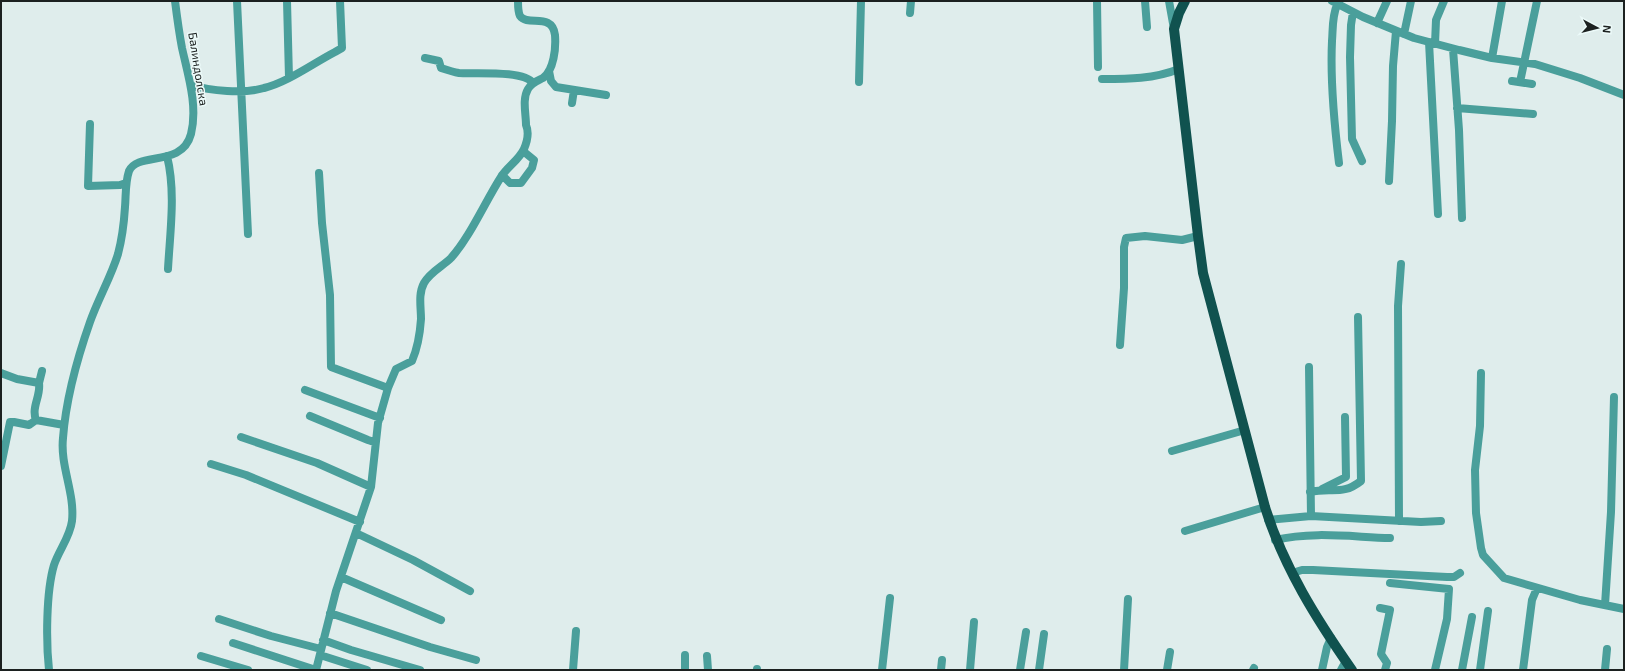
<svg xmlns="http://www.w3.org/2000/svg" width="1625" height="671" font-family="'Exo 2',sans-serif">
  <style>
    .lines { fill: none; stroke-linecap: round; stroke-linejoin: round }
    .minor { stroke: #4a9f9b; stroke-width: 8 }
    .major { stroke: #10524f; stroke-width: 10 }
    .labels { text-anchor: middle; stroke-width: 3; stroke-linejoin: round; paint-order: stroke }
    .street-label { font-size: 12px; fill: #1c2120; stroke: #ecfaf9 }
  </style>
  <rect width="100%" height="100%" fill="#dfedec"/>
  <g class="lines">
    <path class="minor" d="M237 1 248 234
      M287 1 289 78
      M1097 1 1098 67
      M1145 1 1147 27
      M1169 1 1174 29
      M1332 1 1363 17 1414 38 1459 50 1492 58 1535 64 1580 78 1624 95
      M1337 5C1332 16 1333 29 1332 41 1330 82 1334 122 1339 163
      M1353 12 1351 25 1350 57 1352 139 1362 161
      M910 13 911 1
      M1377 23 1387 1
      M1404 34 1411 1
      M1429 42 1438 214
      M1435 44 1436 20 1444 1
      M1453 49 1459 130 1462 218
      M425 58 439 61 441 68C447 70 453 72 459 73 475 74 524 70 533 83
      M1492 58 1502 1
      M549 71 551 81 556 87 606 95
      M1102 79C1128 79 1154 79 1179 69
      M1512 81 1532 84
      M859 82 861 1
      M1520 82 1537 1
      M191 85C210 91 244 94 264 88 288 82 312 64 335 52L342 48 340 1
      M572 103 574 90
      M1457 108 1533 114
      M90 124 88 186 120 185 126 183
      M167 156C176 192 170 232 168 269
      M319 173 322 223 330 295 331 367 388 388
      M502 175 510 183H521L532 168 534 160 523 151
      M1389 181 1392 121 1393 66 1396 31
      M1120 345 1124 288V247L1126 238 1145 236 1182 240 1198 236
      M1309 367 1311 516
      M1 373 17 379 39 383C41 396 31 407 36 420L64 425
      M1481 373 1480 426 1475 470 1476 513 1481 548 1483 555 1504 578 1580 600 1624 609
      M39 383 42 371
      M305 390 380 418
      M310 416 368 440 374 442 375 441
      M241 437 317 463 371 487
      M1172 451 1245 430
      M211 464 246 475 360 522
      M1 466 10 422H14L29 425 36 420
      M1322 489 1346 477 1345 417
      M1310 492C1332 487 1342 496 1361 481L1358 317
      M1268 520 1311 516 1421 522 1441 521
      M1399 521 1398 306 1401 264
      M1185 531 1265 507
      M356 533 413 560 470 591
      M1275 540C1313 531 1352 537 1390 538
      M1292 573 1302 570H1313L1447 577H1454L1460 573
      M341 577 441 620
      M1390 583 1449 589 1447 619 1435 670
      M1605 605 1611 512 1614 397
      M1380 608 1390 610 1381 654 1387 663 1385 670
      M330 613 430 647 476 660
      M219 619 271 636 321 649
      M323 640 351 650 420 670
      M233 643 316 670
      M320 655 367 670
      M685 655V670
      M201 656 248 670
      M707 656 708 670
      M49 670C46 642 46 592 54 565 59 550 70 537 72 521 75 493 60 466 63 438 66 398 77 359 90 322 98 299 111 277 118 254 122 239 124 223 125 207 126 196 125 183 129 171 138 151 182 168 191 134 198 106 188 75 182 48 179 32 177 17 175 1
      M316 670 336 591 371 487 378 423 388 388 396 369 412 361C418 347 420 334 421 319 421 307 418 294 424 283 430 272 443 266 451 258 470 237 485 202 501 177 507 167 519 160 524 149 527 142 529 132 526 125 526 114 522 99 528 89 531 83 537 81 543 78 554 70 556 48 555 35 552 12 528 27 520 16 518 12 518 6 518 1
      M573 670 576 631
      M757 670V669
      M882 670 890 598
      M941 670 942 660
      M970 670 974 622
      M1020 670 1026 632
      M1039 670 1044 634
      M1124 670 1128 599
      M1167 670 1170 652
      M1253 670 1254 668
      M1322 670 1327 647 1331 638
      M1341 670 1346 661
      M1462 670 1472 617
      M1480 670 1488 611
      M1523 670 1532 600 1537 588
      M1605 670 1607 649"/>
    <path class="major" d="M1185 1 1179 13 1174 29 1198 236 1203 273 1265 507C1283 566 1317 620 1352 670"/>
  </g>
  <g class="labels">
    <g class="street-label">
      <text transform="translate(198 69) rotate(81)" y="4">Балиндолска</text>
    </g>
  </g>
  <rect width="1625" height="671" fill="none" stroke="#1c2120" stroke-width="4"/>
  <g transform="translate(1597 28) rotate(97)" stroke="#ecfaf9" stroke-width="3" paint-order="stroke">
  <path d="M0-3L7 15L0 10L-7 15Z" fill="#1c2120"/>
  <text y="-6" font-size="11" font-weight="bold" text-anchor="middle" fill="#1c2120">N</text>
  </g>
</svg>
